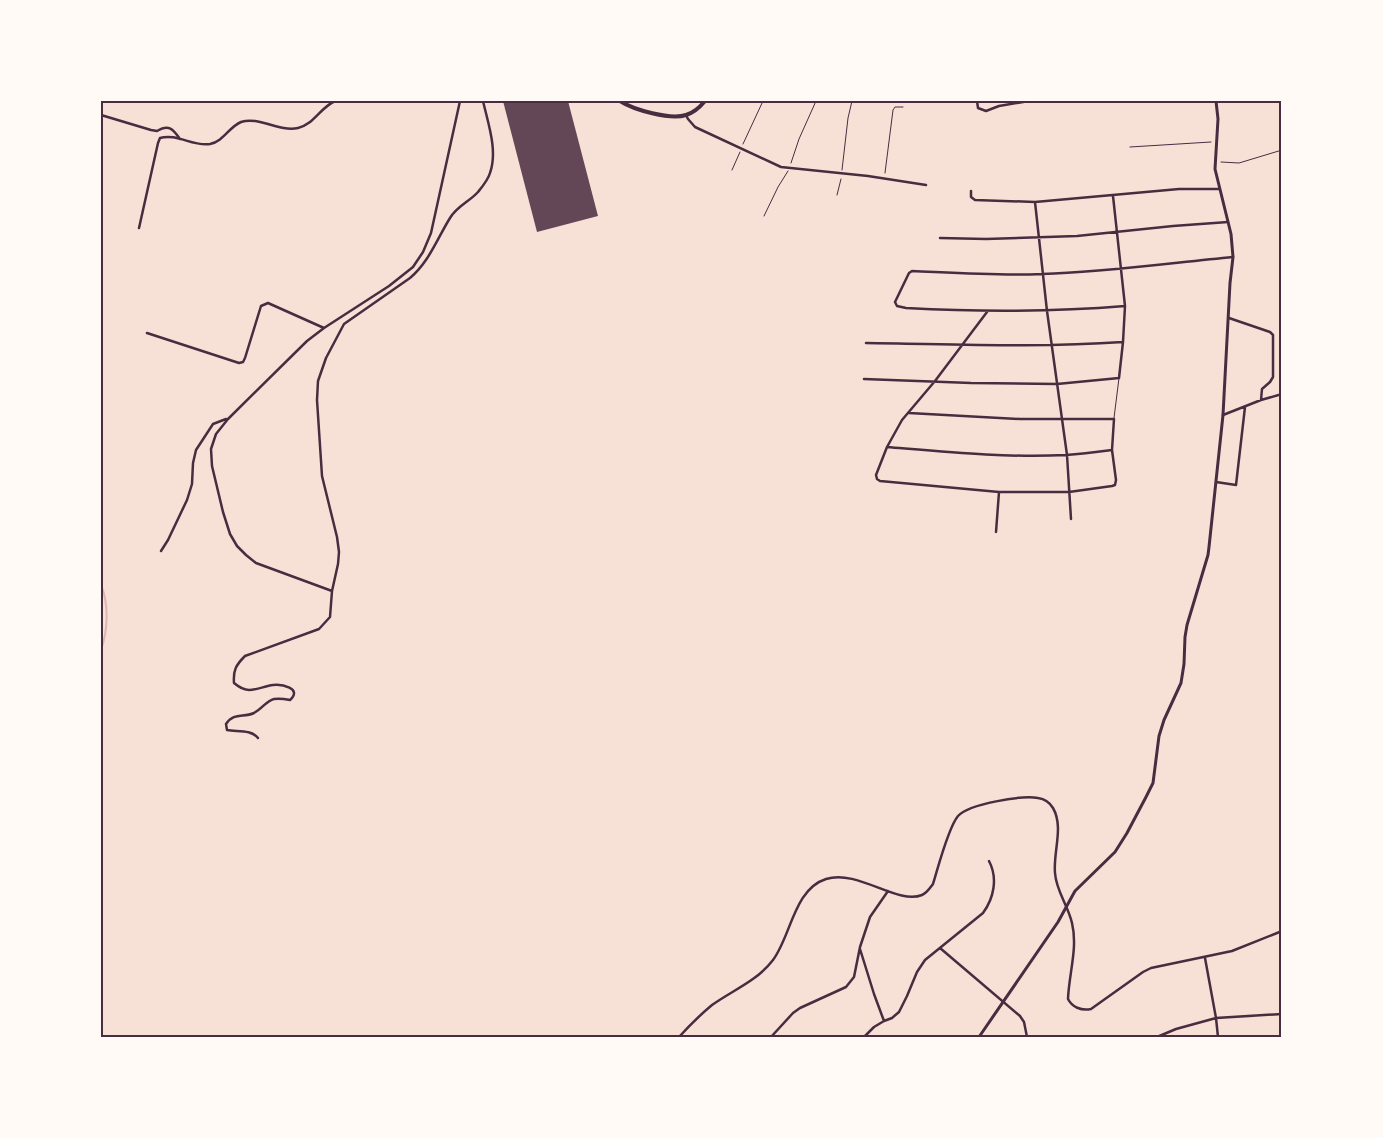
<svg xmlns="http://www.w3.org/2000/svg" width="1383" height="1138" font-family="'Sofia Sans Condensed',sans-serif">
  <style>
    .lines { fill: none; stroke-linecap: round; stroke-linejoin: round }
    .stream { stroke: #dcb8b0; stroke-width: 2 }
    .building { fill: #644757 }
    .path { stroke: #4a2c40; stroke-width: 1 }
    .service { stroke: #4a2c40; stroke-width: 1 }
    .minor { stroke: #4a2c40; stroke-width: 2.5 }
    .tertiary { stroke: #4a2c40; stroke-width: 3 }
    .secondary { stroke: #4a2c40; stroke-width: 4 }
    .neatline { fill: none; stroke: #4a2c40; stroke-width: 2 }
  </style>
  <rect width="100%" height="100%" fill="#f7e1d7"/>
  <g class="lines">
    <path class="stream" d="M101 585C109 604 108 630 101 650"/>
  </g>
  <path class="building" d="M503 101H568L598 216 537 232Z"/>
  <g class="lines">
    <path class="path" d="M743 144 763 101
      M1130 147 1211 142
      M1221 162 1239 163 1282 150
      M791 163 799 139 816 101
      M732 170 740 152
      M842 170 848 118 852 101
      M885 173 893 110 895 107H903
      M837 195 841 179
      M764 216 778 187 788 171"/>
    <path class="service" d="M1114 418 1119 378"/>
    <path class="minor" d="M977 101 978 108 986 111 999 106 1029 101
      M101 115 151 130 157 131C169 124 173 129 180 139
      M686 115 688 119 695 127 781 167 868 176 926 185
      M971 191V197L975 200 1035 202 1179 189H1219
      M1035 202 1047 311 1067 455 1071 519
      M139 228 158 143 160 138C177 133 193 147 210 144 224 141 229 127 241 122 259 116 278 132 298 128 313 125 320 108 335 101
      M940 238 986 239 1077 236 1173 226 1228 222
      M1125 306C1052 312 980 312 906 308L897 306 895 302 909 273 912 271C956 273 999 276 1042 274 1106 272 1170 263 1233 257
      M1229 318 1270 332 1273 335V377L1270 382 1262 389 1261 400
      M147 333 239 363 243 362 245 358 261 306 268 303 324 328
      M866 343C951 344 1037 348 1123 342
      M864 379 971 383 1057 384 1119 378 1123 342 1125 306 1113 196
      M909 413 1020 419H1114L1112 450 1116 480 1115 485 1112 486 1069 492H999L891 482 880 481 877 479 876 475 887 447 902 420 935 381 987 312
      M1223 415 1261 400 1282 394
      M887 447C947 452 1007 458 1066 455 1082 454 1097 452 1112 450
      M1216 482 1236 485 1245 407
      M996 532 999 492
      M161 551 168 540 187 500 192 484 193 463 196 450 213 424 226 419
      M332 591 256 563 246 555 237 546 230 534 223 512 212 466 211 449 216 434 228 419 307 341 324 328 389 286 413 267 423 252 431 233 460 101
      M258 738C251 729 237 732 227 730L226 724C234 712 243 718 254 713 262 709 266 701 274 699 280 698 285 699 290 700 303 688 281 684 273 685 265 686 257 690 249 690 243 690 239 687 234 683 233 670 236 665 245 656L319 629 330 617 332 591 338 564 339 552 337 537 322 476 317 400 318 381 326 358 344 324 410 278C429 262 437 239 450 218 457 206 469 202 478 192 482 187 488 180 490 173 498 151 488 123 483 101
      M940 948 1020 1016 1024 1022 1027 1037
      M860 949 874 994 884 1021
      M1205 958 1216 1018 1218 1037
      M679 1037C689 1026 700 1015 712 1005 733 990 757 981 773 960 791 936 794 889 826 879 858 869 897 905 922 895 927 893 930 888 933 884 938 868 948 828 958 816 969 804 1022 795 1038 798 1045 799 1050 803 1053 808 1064 827 1053 852 1055 873 1056 891 1068 905 1072 923 1078 948 1069 973 1068 999 1072 1007 1081 1011 1091 1009L1143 972 1151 968 1232 951 1282 931
      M771 1037 793 1013 800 1008 846 987 854 977 860 947 870 917 888 891
      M864 1037 874 1027 884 1021 892 1018 899 1012 907 996 917 972 925 960 983 913C994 898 998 878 989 861
      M1157 1037 1176 1029 1216 1018 1282 1014"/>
    <path class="tertiary" d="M979 1037 1058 922 1075 891 1115 852 1127 833 1146 797 1153 783 1159 736 1164 720 1181 683 1184 664 1185 637 1187 625 1208 555 1209 547 1223 415 1230 283 1233 257 1231 234 1215 169 1218 119 1216 101"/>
    <path class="secondary" d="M620 101C634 110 670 120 686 115 693 113 700 107 705 101"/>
  </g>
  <rect width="1383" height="1138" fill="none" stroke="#fffaf5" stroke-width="205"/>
  <rect x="102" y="102" width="1178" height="934" class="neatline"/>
</svg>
